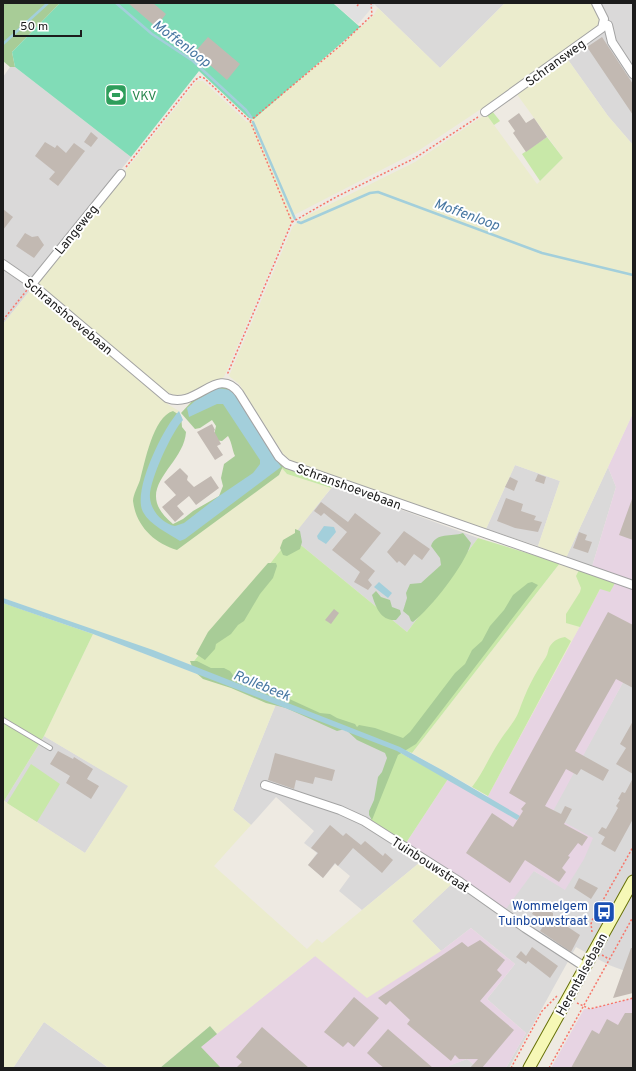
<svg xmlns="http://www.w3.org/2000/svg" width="636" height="1071" font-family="Overpass,sans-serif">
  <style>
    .residential { fill: #dad9d9 }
    .industrial { fill: #e7d4e3 }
    .farmland { fill: #ebeccd }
    .grass { fill: #c8e8a8 }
    .forest { fill: #a8cc97 }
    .pitch { fill: #81dcb7 }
    .parking { fill: #e0e0e0 }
    .water { fill: #a3cfdb }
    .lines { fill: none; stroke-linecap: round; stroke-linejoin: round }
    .stream { stroke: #a3cfdb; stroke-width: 2.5 }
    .building { fill: #c2b9b2 }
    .lane-casing { stroke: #a3a3a3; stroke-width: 6 }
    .street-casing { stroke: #a3a3a3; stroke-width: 10 }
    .secondary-casing { stroke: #667006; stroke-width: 13 }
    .path { stroke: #f7766a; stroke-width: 1.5; stroke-dasharray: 2 2; stroke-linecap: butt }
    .lane { stroke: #fff; stroke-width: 4 }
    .street { stroke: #fff; stroke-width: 8 }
    .secondary { stroke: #f6f8b6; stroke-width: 11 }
    .labels { text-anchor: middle; stroke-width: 4; stroke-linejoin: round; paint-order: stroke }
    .street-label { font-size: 13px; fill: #1c1c1c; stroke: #fff }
    .leisure-label { font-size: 13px; fill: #27864d; stroke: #fff; text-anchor: start }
    .transit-label { font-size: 13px; fill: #164399; stroke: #fff; text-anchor: end }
    .water-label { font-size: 14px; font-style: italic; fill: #4877a2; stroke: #fff }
  </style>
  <rect width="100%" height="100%" fill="#eeeae2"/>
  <path class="residential" d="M373 3H505L440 68Z
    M591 3H633V145L608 116 566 57 606 28Z
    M10 67H15L131 157 32 281V288L3 324V77Z
    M515 465 560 481 538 546 486 529Z
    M608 467 616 487 591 570 566 558Z
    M334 485 478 538 407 632 291 537Z
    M633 664V974L609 965 576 947 509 1068H506L526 1033 487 999 515 964 471 928 441 951 412 921 456 880 534 871 565 889 550 815Z
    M276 704 397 751 369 824 424 859 362 910 339 891 350 876 338 866 335 864 323 878 308 865 317 853 304 843 314 831 276 797 251 825 233 810Z
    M44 736 129 786 85 853 4 801Z
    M44 1022 107 1067 106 1068H13Z
    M467 1059 478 1068H451L448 1066Z"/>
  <path class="industrial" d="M633 413V664L551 815 593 838 584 859 565 890 534 871 503 913 404 846 448 779 485 801 607 576 591 570 616 487 608 467Z
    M471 928 515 964 487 999 526 1033 506 1068H478L467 1059 449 1066 450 1068H221L200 1047 315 956 441 951Z
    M633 998V1068H551L584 1009H590Z"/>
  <path class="farmland" d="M505 3H591L600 19V24L592 32 483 108 485 112 481 109 418 151 294 215 224 377 189 394 175 395 166 392 36 283 197 81H203L247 122 250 121 341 45 373 16 378 8 440 68Z
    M566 57 608 116 633 145V413L566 558 538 546 560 481 515 465 486 529 337 479 294 463 284 455 273 438 239 384 229 376 293 226 306 216 415 162 486 114 537 184 563 158 516 93Z
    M32 288 169 405 179 411 174 416 140 495 180 540 281 467 287 474 331 488 191 665 3 598V324Z
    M560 563 605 580 488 796 412 753Z
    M93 634 276 704 233 810 251 825 214 866 307 949 317 939 322 943 424 859 456 880 412 921 441 951 367 998 315 956 217 1034 210 1026 160 1068H109L44 1022 13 1068H3V800L85 853 128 786 44 736Z"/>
  <path class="grass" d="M492 111 500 121 494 125 486 114Z
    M547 137 563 158 540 181 522 154Z
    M282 465 302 474 334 485 331 488 287 474 281 467Z
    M291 537 407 632 478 538 560 563 412 753 191 665Z
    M579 570 615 583 610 592 600 589 580 627 566 623V614L580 592 581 588 576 576Z
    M3 603 93 634 44 736 4 801Z
    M565 637 571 641 488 796 472 787C483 773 489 757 499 742 505 732 515 722 519 711 526 691 534 675 546 657 548 654 548 649 550 646 554 640 559 638 565 637Z
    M397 751 448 779 404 846 369 824Z
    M31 764 60 784 37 822 7 803Z"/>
  <path class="forest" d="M3 3H60L12 52 15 67H10L3 61Z
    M221 386C242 391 270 446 283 466L279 475 177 550C154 543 136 526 133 501 133 495 138 486 140 480 145 462 153 417 173 411L181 416 182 427 186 432C184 467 129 488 173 524L183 519 193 511 219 496 223 486 221 478 224 464 235 456C232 449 232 443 228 436L222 441 213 440 216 426 212 420 200 428 195 429 181 413 194 399Z
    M295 529 300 531 302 542 300 549 287 556 283 555 280 548 283 540 295 533Z
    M463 533 471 543C465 565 431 608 413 622L411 621 409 616 403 611 407 598 406 593 410 584 421 583 441 565 440 558 431 546C436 532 451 537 463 533Z
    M268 563H276L277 566 273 578 260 594 244 621 238 625 231 634 216 644 215 649 205 660 196 654 208 632Z
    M532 582 538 585 416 744 398 755 372 820 369 815V811L374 800 378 777 382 772 387 758 385 753 357 740 345 729 337 731 286 708 266 703 231 688 203 679 194 671 190 661H197L211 668H224L230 671 235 678 249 682 260 689 285 697 320 713 330 714 337 718 355 724 357 727 359 725 375 728 403 738 410 732 455 673 465 664 472 650 482 641 490 626 504 610 513 595 528 583Z
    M376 591 381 597 390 600 392 607 400 610 401 614 396 620C381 621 376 608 372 595Z
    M210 1026 217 1034 201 1047 221 1068H160Z"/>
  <path class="pitch" d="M60 3H333L360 27 254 119 249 118 199 71 131 157 15 67 12 52Z"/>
  <path class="parking" d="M333 3H373L375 4 358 24Z"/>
  <path class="water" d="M218 388 230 390 240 399 281 467 185 539 180 541C168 533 150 525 143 512 132 491 163 428 179 411L183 420C172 431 148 483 150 498 151 511 163 524 175 526L184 523 219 496 253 473 260 464V460L223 404H217L189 417 187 408 195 401Z
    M324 526 334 527 336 532 326 544 318 539 317 536Z
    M379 582 392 593 388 598 374 587Z
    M3 598 153 650 400 747 442 770 520 816 517 820 397 751 93 634 14 607 3 603Z"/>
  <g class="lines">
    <path class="stream" d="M116 3 152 34 193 61 246 110 251 117
      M3 44 48 3
      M253 122 295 219
      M298 222 301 223 370 193 378 192 542 253 633 275"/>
  </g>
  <path class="building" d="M128 3H153L166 14 156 27Z
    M208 37 240 64 227 80 195 52Z
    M602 37 633 84V115L587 47Z
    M519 113 526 123 534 118 547 137 526 152 513 133 515 131 508 121Z
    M91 132 98 138 91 147 84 142Z
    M45 142 55 148 57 145 66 153 74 143 85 151 58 186 49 179 55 172 35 156Z
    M3 209 13 217 3 230Z
    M25 233 32 237 38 236 44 245 34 258 16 246Z
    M212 424 215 430 214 431 221 444 217 446 223 455 215 460 197 432Z
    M180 468 188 476 187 480 194 487 211 476 219 488 196 505 189 496 177 506 184 514 175 522 162 507 176 495 164 482Z
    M538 474 546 477 544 484 535 481Z
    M510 477 518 481 514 491 505 487Z
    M506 498 523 504 521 511 536 516 534 520 542 522 538 532 515 528 497 521Z
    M632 499H633V540L619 535Z
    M321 502 348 522 355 513 381 533 360 559 375 571 368 580 372 585 368 590 354 582 360 572 332 550 347 532 324 513 321 516 314 511Z
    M404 531 430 549 422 560 414 554 405 566 399 561 397 563 387 552Z
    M579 532 587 535 585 540 592 542 588 553 573 548Z
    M334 609 339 613 331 624 325 620Z
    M608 612 633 625V688L616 679 575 751 609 770 603 781 581 769 577 775 566 769 545 806 561 814 565 806 572 809 564 824 588 837 582 846 578 843 568 856 570 857 562 868 566 872 559 882 525 860 510 883 466 853 492 813 513 827 523 811 521 809 526 803 509 793Z
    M633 721V774L616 764 626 748 620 744Z
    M58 751 73 759 74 757 93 769 87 779 99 786 91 799 66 783 70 776 50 764Z
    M275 753 335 770 332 781 315 777 313 784 296 780 294 789 268 780Z
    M633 778V819L615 852 601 844 605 837 598 833 602 827 606 829 618 808 616 806 620 800 618 799 622 792 625 793Z
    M330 825 343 836 346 833 361 845 365 841 383 856 385 853 393 860 382 873 353 848 338 866 335 863 323 878 308 865 318 853 311 848Z
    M579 878 598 888 591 899 574 888Z
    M539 905 553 913V917L580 935 571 952 540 931 546 922 532 914 536 907Z
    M480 940 505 960 497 970 502 975 480 1001 514 1030 482 1068H470L478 1059H459L455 1055 451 1061 407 1024 410 1020 390 1001 386 1005 378 998 462 942 468 947Z
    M532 947 558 966 550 978 528 961 526 964 516 957 521 951 526 956Z
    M631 948H633V993L613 998Z
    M354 997 379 1018 354 1047 348 1042 343 1047 324 1032Z
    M625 1013H633V1068H571L592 1030 599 1034 607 1019 618 1025Z
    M262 1027 309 1068H236L242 1062 236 1057Z
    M388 1029 433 1068H384L379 1064 367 1053Z"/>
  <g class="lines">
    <g class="lane-casing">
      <path id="lane" d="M3 720 50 748"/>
    </g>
    <g class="street-casing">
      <path id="street" d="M604 24 608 25 612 42 633 74
        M485 112 602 28 604 19 596 3
        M3 264 32 284 167 398C197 410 217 364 239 393L279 457 287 464 633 585
        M32 284 121 174
        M265 785 340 810 364 821 460 882 525 928 585 967"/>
    </g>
    <g class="secondary-casing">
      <path id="secondary" d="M529 1068 633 881"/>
    </g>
    <path class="path" d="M357 6 360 3
      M250 121 341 45 372 15 371 3
      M126 167 195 80 200 77 204 78 250 121 292 222 227 375
      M292 222 336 197 415 158 478 117
      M3 320 27 290
      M592 932 591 924 593 918 633 847
      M602 955 609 959
      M577 1003 590 1009 633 998
      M511 1068 542 1011 558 995
      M549 1068 633 917"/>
    <use href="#lane" class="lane"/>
    <use href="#street" class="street"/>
    <use href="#secondary" class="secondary"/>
  </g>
  <defs>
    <g id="stadium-square" transform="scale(1.15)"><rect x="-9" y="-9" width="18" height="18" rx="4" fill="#2e9e5b" stroke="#fff"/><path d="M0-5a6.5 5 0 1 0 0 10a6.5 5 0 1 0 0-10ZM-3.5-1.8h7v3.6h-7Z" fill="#fff"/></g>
    <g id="bus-square" transform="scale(1.15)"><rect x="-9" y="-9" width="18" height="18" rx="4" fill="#1a4fb4" stroke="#fff"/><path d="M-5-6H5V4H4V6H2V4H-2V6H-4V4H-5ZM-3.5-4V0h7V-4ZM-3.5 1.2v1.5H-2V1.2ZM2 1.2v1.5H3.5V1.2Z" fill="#fff"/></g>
  </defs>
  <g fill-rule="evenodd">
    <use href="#stadium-square" x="116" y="95"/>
    <use href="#bus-square" x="604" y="912"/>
  </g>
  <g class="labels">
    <g class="street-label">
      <text transform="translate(555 62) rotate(-36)" y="5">Schransweg</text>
      <text transform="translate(76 229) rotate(-51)" y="5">Langeweg</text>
      <text transform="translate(69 316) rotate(40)" y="5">Schranshoevebaan</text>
      <text transform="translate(349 486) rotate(20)" y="5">Schranshoevebaan</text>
      <text transform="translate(431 864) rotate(33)" y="5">Tuinbouwstraat</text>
      <text transform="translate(581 974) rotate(-61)" y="5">Herentalsebaan</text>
    </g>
    <g class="leisure-label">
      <text x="132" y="100">VKV</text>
    </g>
    <g class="transit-label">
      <text x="588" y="910">Wommelgem<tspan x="588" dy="15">Tuinbouwstraat</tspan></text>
    </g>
    <g class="water-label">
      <text transform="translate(182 43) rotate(37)" y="5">Moffenloop</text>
      <text transform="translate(467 214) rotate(20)" y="5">Moffenloop</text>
      <text transform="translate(262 685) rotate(22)" y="5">Rollebeek</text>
    </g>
  </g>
  <rect width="636" height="1071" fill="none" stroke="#1c1c1c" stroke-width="8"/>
  <path d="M14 30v6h67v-6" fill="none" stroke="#1c1c1c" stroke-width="2"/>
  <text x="20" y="30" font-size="12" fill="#1c1c1c" stroke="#ffffff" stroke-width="3" paint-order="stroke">50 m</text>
</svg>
